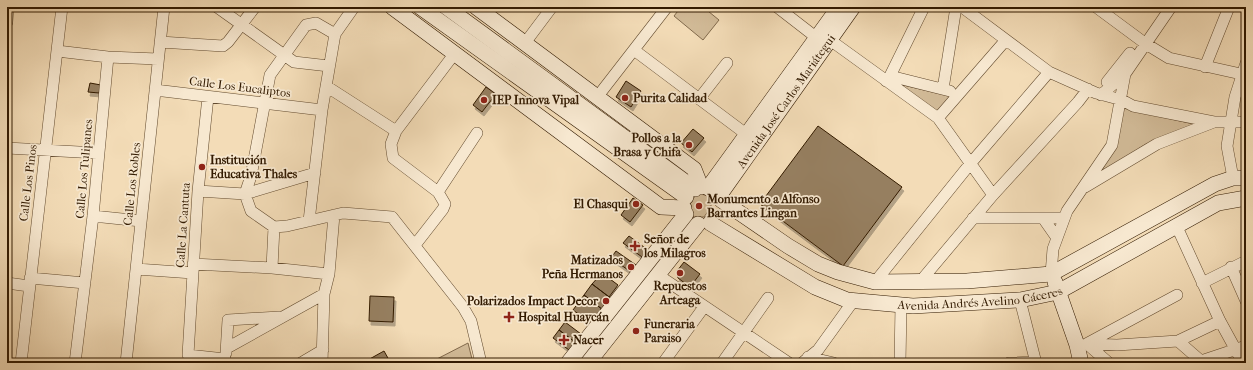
<svg xmlns="http://www.w3.org/2000/svg" width="1253" height="370" font-family="'IM FELL French Canon',serif">
  <style>
    .green { fill: #d2bb98; stroke: #826a4c }
    .building { fill: #967f60; stroke: #321a01; filter: url(#shadow) }
    .lines { fill: none; stroke-linecap: round; stroke-linejoin: round }
    .street-casing { stroke: #624a2e; stroke-width: 12 }
    .secondary-casing { stroke: #321a01; stroke-width: 16 }
    .street { stroke: #f7e8d0; stroke-width: 11 }
    .secondary { stroke: #f7e8d0; stroke-width: 15 }
    .poi-dot { fill: #8f2418; stroke: #f7e8d0; stroke-width: 1.5 }
    .labels { text-anchor: middle; stroke-width: 3.5; stroke-linejoin: round; paint-order: stroke }
    .street-label { font-size: 12px; fill: #321a01; stroke: #f7e8d0 }
    .poi-label { font-size: 12px; font-weight: bold; fill: #321a01; stroke: #f7e8d0; text-anchor: start }
  </style>
  <defs>
    <filter id="shadow"><feDropShadow dx="2" dy="4" stdDeviation="0" flood-color="#0004"/></filter>
  </defs>
  <rect width="100%" height="100%" fill="#f3dcb7"/>
  <filter id="stains"><feTurbulence type="fractalNoise" baseFrequency=".005" numOctaves="4"/><feColorMatrix values="0 0 0 0 .2 0 0 0 0 .09 0 0 0 0 .02 0 0 0 .5 -.17"/></filter>
  <radialGradient id="worn" r=".72"><stop offset=".6" stop-color="#630" stop-opacity="0"/><stop offset="1" stop-color="#630" stop-opacity=".3"/></radialGradient>
  <path class="green" d="M681 7H703L719 20 703 40 674 16Z
    M903 85 950 96 938 113 901 87Z
    M1119 107 1202 126 1146 144 1101 173 1114 143Z
    M697 194 707 195 711 200V207L704 217H692L688 205Z
    M468 343 473 363H436L435 360Z"/>
  <path class="building" d="M626 81 641 91 631 107 616 97Z
    M90 83 101 85 99 93 88 92Z
    M486 87 496 94 482 112 473 105Z
    M818 126 902 187 843 266 760 204Z
    M693 129 704 138 692 152 681 143Z
    M633 198 643 205 630 222 621 215Z
    M629 236 648 250 642 257 623 243Z
    M616 251 636 265 631 272 611 258Z
    M684 262 700 274 690 287 678 278 677 271Z
    M602 273 618 285 609 297 592 284Z
    M592 284 612 299 603 310 584 295Z
    M584 295 603 310 592 324 573 310Z
    M370 296 394 297 393 322 369 321Z
    M565 322 581 334 575 342 559 330Z
    M559 330 575 342 569 350 553 338Z
    M384 351 389 360 384 363H367L366 361Z"/>
  <g class="lines">
    <g class="street-casing">
      <path id="street" d="M217 7 294 62 329 66
        M777 7 817 38 830 40 938 118 993 195
        M962 7 1049 72 1096 93 1122 100 1133 106 1214 122
        M1096 7 1146 44 1169 58 1241 74
        M7 22 8 7
        M335 34 316 23 306 25 270 75 251 176 245 194 251 211 274 227 287 226 343 213 392 217 463 307 471 321 481 363
        M160 42 223 46 228 42 255 7
        M525 43 552 7
        M634 50 746 134
        M57 51 108 57 158 59
        M1205 67 1229 7
        M890 76 950 91
        M886 81 890 76 924 7
        M1107 82 1130 53
        M326 86 396 131
        M943 89 956 7
        M155 90 322 110
        M1101 95 1125 74 1171 7
        M598 96 667 7
        M208 97 198 191 188 355 225 359
        M699 99 727 63
        M938 118 1005 41
        M7 148 97 153
        M1233 178 1227 146 1235 97 1246 63
        M1085 187 1157 144 1214 122H1246
        M198 191 245 194 315 173
        M438 192 477 133
        M93 216 141 221
        M973 218H1064
        M1043 218 1057 238
        M309 221 322 110 335 34 354 7
        M274 227 272 268 329 274
        M1177 227 1220 321 1243 363
        M415 245 443 209 445 204 438 192 393 158 391 144 396 131 455 53
        M193 264 272 268
        M1231 267 1246 301
        M136 269 193 273
        M1051 274 1053 249 1067 211 1112 145 1125 74
        M658 275 789 363
        M30 278 85 283
        M875 282 970 164 1049 72
        M7 283 29 286
        M919 283 993 195 1078 102 1088 89
        M1202 283 1246 261
        M1020 300 1036 363
        M1178 341 1201 361
        M1086 344 1177 295
        M1087 344 1117 345 1178 341 1220 321
        M1087 344 1109 363
        M227 348 324 294
        M226 353 228 320 279 317
        M808 357 834 363
        M1201 361 1246 346
        M21 363 62 7
        M75 363 93 216 108 57
        M126 363 164 7
        M301 363 323 350
        M322 363 324 294 329 274 334 215
        M663 363 704 307
        M722 363 768 298
        M802 363 818 350 854 300
        M900 363 901 305
        M1009 363 1036 362"/>
    </g>
    <g class="secondary-casing">
      <g id="secondary">
        <path d="M392 7 661 207 684 208"/>
        <path d="M420 7 686 197"/>
        <path d="M446 7 695 189"/>
        <path d="M476 7 694 169 701 187"/>
        <path d="M708 188 839 7"/>
        <path id="s1" d="M719 196 853 7"/>
        <path d="M721 200 788 246 818 264 838 272 875 282 967 281 1051 274 1215 184 1233 178H1246"/>
        <path id="s2" d="M710 223 815 287 847 300 913 306 1020 300 1058 292 1218 203 1246 198"/>
        <path d="M1055 282 1077 345 1081 363"/>
        <path d="M568 363 686 214"/>
        <path d="M588 363 698 224"/>
      </g>
    </g>
    <use href="#street" class="street"/>
    <use href="#secondary" class="secondary"/>
  </g>
  <g class="poi-dot">
    <circle cx="625" cy="98" r="4"/>
    <circle cx="484" cy="100" r="4"/>
    <circle cx="689" cy="145" r="4"/>
    <circle cx="202" cy="167" r="4"/>
    <circle cx="636" cy="204" r="4"/>
    <circle cx="699" cy="206" r="4"/>
    <path d="M633 240h4v4h4v4h-4v4h-4v-4h-4v-4h4z"/>
    <circle cx="631" cy="267" r="4"/>
    <circle cx="680" cy="273" r="4"/>
    <circle cx="606" cy="301" r="4"/>
    <path d="M507 311h4v4h4v4h-4v4h-4v-4h-4v-4h4z"/>
    <circle cx="636" cy="331" r="4"/>
    <path d="M562 334h4v4h4v4h-4v4h-4v-4h-4v-4h4z"/>
  </g>
  <g class="labels">
    <g class="street-label">
      <text transform="translate(240 87) rotate(7)" y="4">Calle Los Eucaliptos</text>
      <text dy="4" stroke="none"><textPath href="#s1" startOffset="116">Avenida José Carlos Mariátegui</textPath></text>
      <text transform="translate(84 169) rotate(-85)" y="4">Calle Los Tulipanes</text>
      <text transform="translate(28 183) rotate(-83)" y="4">Calle Los Pinos</text>
      <text transform="translate(132 184) rotate(-84)" y="4">Calle Los Robles</text>
      <text transform="translate(183 225) rotate(-86)" y="4">Calle La Cantuta</text>
      <text dy="4" stroke="none"><textPath href="#s2" startOffset="291">Avenida Andrés Avelino Cáceres</textPath></text>
    </g>
    <g class="poi-label">
      <text x="633" y="102">Purita Calidad</text>
      <text x="492" y="104">IEP Innova Vipal</text>
      <text x="681" y="142" text-anchor="end">Pollos a la<tspan x="681" dy="14">Brasa y Chifa</tspan></text>
      <text x="210" y="164">Institución<tspan x="210" dy="14">Educativa Thales</tspan></text>
      <text x="707" y="203">Monumento a Alfonso<tspan x="707" dy="14">Barrantes Lingan</tspan></text>
      <text x="628" y="208" text-anchor="end">El Chasqui</text>
      <text x="644" y="243">Señor de<tspan x="644" dy="14">los Milagros</tspan></text>
      <text x="623" y="264" text-anchor="end">Matizados<tspan x="623" dy="14">Peña Hermanos</tspan></text>
      <text x="680" y="290" text-anchor="middle">Repuestos<tspan x="680" dy="14">Arteaga</tspan></text>
      <text x="598" y="305" text-anchor="end">Polarizados Impact Decor</text>
      <text x="518" y="321">Hospital Huaycán</text>
      <text x="644" y="328">Funeraria<tspan x="644" dy="14">Paraiso</tspan></text>
      <text x="573" y="344">Nacer</text>
    </g>
  </g>
  <rect width="1253" height="370" fill="none" stroke="#f3dcb7" stroke-width="24"/>
  <rect x="8" y="8" width="1237" height="354" fill="none" stroke="#321a01" stroke-width="2"/>
  <rect x="12" y="12" width="1229" height="346" fill="none" stroke="#321a01"/>
  <rect width="100%" height="100%" filter="url(#stains)"/>
  <rect width="100%" height="100%" fill="url(#worn)"/>
</svg>
